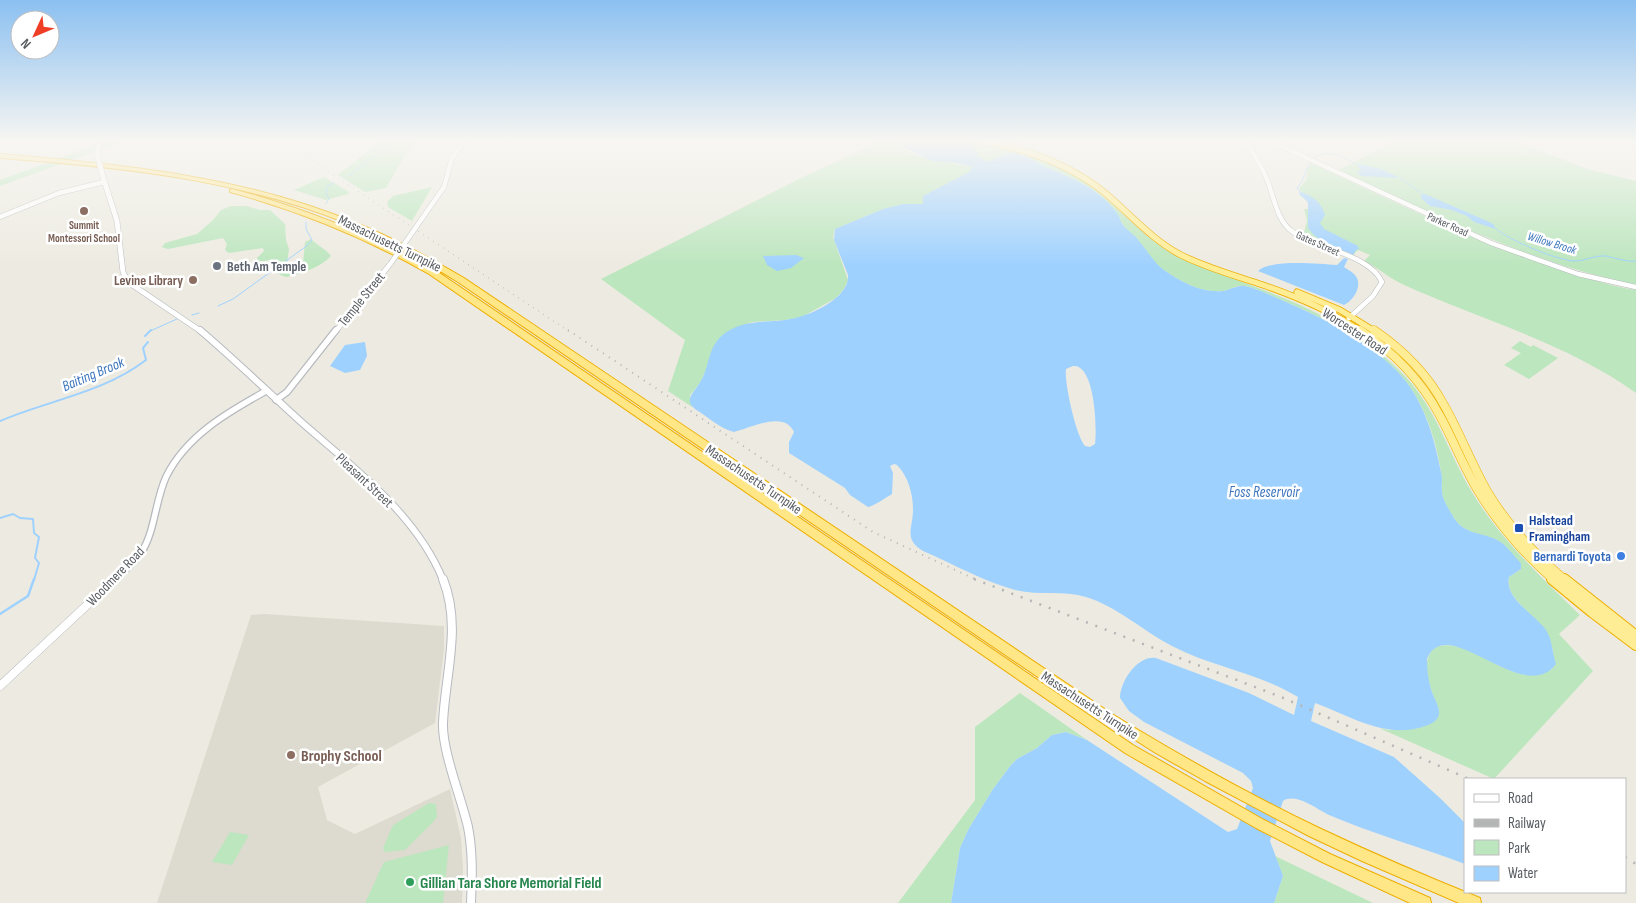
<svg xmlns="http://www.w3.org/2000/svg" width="1636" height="903" font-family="'Sofia Sans Condensed',sans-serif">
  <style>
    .education { fill: #dddacf }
    .green { fill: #bce6be }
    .water { fill: #9fd1ff; fill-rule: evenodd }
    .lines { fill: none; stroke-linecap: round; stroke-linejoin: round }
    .stream-far2 { stroke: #9fd1ff; stroke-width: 1 }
    .stream-far1 { stroke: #9fd1ff; stroke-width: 2 }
    .stream { stroke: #9fd1ff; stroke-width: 2.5 }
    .tertiary-far2-casing { stroke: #b6b9be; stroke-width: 5.5 }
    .tertiary-far1-casing { stroke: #b6b9be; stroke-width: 8 }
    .tertiary-casing { stroke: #b6b9be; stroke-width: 9 }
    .secondary-far2-casing { stroke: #b7bac0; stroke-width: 6 }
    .secondary-far1-casing { stroke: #b7bac0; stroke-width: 8 }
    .secondary-casing { stroke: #b7bac0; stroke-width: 10 }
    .trunk-far2-casing { stroke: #eeae00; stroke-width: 7 }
    .trunk-far1-casing { stroke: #eeae00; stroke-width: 9 }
    .trunk-casing { stroke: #eeae00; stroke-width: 12 }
    .motorway-casing { stroke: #eeae00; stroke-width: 2 }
    .tertiary-far2 { stroke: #fff; stroke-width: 4.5 }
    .tertiary-far1 { stroke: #fff; stroke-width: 5.5 }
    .tertiary { stroke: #fff; stroke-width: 8 }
    .secondary-far2 { stroke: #fff; stroke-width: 5 }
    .secondary-far1 { stroke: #fff; stroke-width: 6 }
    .secondary { stroke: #fff; stroke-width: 8 }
    .trunk-far2 { stroke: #ffed95; stroke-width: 5.5 }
    .trunk-far1 { stroke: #ffed95; stroke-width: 8 }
    .trunk { stroke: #ffed95; stroke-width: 10 }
    .motorway { fill: #ffe686; fill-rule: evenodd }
    .rail-far2 { stroke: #b4b5b5; stroke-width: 1; stroke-dasharray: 1 5; stroke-linecap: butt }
    .rail-far1 { stroke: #b4b5b5; stroke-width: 2; stroke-dasharray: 1 6; stroke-linecap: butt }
    .rail { stroke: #b4b5b5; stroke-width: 2.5; stroke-dasharray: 2 8; stroke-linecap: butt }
    .tertiary-bridge-casing { stroke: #b6b9be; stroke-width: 5.5; stroke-linecap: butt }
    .secondary-bridge-casing { stroke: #b7bac0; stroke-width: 6; stroke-linecap: butt }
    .tertiary-bridge { stroke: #fff; stroke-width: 4.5 }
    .secondary-bridge { stroke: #fff; stroke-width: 5 }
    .education-dot { fill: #8d6e63; stroke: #fff; stroke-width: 2 }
    .worship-dot { fill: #6b7280; stroke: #fff; stroke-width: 2 }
    .transit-dot { fill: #1a4fb4; stroke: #fff; stroke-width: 2 }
    .shop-dot { fill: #3f7fe0; stroke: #fff; stroke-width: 2 }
    .leisure-dot { fill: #2e9e5b; stroke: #fff; stroke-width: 2 }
    .labels { text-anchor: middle; stroke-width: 5; stroke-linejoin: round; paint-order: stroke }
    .far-street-label { font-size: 11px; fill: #595d62; stroke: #fff }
    .far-education-label { font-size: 11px; font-weight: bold; fill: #785e54; stroke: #fff }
    .far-water-label { font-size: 12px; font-style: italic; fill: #3c75bd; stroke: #fff }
    .street-label { font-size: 14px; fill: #595d62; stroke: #fff }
    .worship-label { font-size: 14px; font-weight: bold; fill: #5b616d; stroke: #fff; text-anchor: start }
    .education-label { font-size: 14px; font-weight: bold; fill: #785e54; stroke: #fff; text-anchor: end }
    .transit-label { font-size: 14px; font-weight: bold; fill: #164399; stroke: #fff; text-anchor: start }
    .shop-label { font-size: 14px; font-weight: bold; fill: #366cbe; stroke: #fff; text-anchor: end }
    .water-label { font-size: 15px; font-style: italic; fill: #3c75bd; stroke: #fff }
    .near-education-label { font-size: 16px; font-weight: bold; fill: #785e54; stroke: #fff; text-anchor: start }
    .near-leisure-label { font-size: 16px; font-weight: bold; fill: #27864d; stroke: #fff; text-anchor: start }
  </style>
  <rect width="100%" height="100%" fill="#edebe1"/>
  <path class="education" d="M265 614 444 626V649L435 723 318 787 327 820 355 834 450 789 461 838 463 869 462 903H157L251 615Z"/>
  <path class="green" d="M109 140H127L0 186V180Z
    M382 140H412V143L386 188 365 192 338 175Z
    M884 140H899L898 143C914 160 939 159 960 165 965 166 970 165 975 167L970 170 972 171 923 196 924 204H903L883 209 835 229 833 237 848 280 844 289 836 298 802 317 786 320 752 322 728 332 722 336 700 383 690 395 692 407 668 391 685 340 601 279 801 178Z
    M945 140C998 140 1059 159 1099 193 1126 215 1148 241 1180 257 1204 269 1229 276 1253 286 1308 306 1365 333 1405 376 1437 410 1449 455 1473 494 1501 540 1541 577 1580 615L1559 634 1593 671 1494 779 1379 728 1389 730 1419 728 1439 710C1432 692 1416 658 1438 646 1481 639 1511 693 1552 669 1564 622 1502 607 1509 577L1521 569C1516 561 1511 550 1503 544 1488 532 1466 537 1454 518 1450 511 1442 500 1442 491 1441 485 1442 479 1441 472 1436 437 1422 396 1396 370 1363 338 1320 316 1277 298 1266 294 1253 286 1241 286 1235 286 1229 290 1223 291 1201 293 1181 282 1164 270 1150 260 1133 239 1123 225 1120 221 1119 216 1116 212 1098 187 1070 178 1044 166 1017 153 1017 147 989 162L976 156V150L972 143Z
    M1398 140H1513L1587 169 1636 181V285C1529 262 1436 216 1338 170Z
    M1311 163C1389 200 1467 237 1549 265 1578 275 1605 285 1636 290V393C1565 342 1478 319 1400 283 1388 277 1377 267 1364 261L1370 255 1358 250 1352 256 1303 236 1307 221 1304 209H1311L1299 188C1305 182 1308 179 1307 170Z
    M324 177 349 192 348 194 326 200 294 190Z
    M432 187 412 221 388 207 387 202 393 196Z
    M231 206H246L260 210H270L285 224 286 240 289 249 287 263 290 268 297 267 303 263 305 242 311 239C317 245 326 249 331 256 321 267 301 274 286 277L274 272 270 260 258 262 257 258 264 251 263 248 229 253 225 250 227 244 223 238 168 249 162 247 165 243 197 234 213 220 221 210Z
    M1520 341 1531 347 1533 345 1558 358 1529 379 1504 365 1521 353 1511 348Z
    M1020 693 1087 740 1066 732 1052 735 1037 748 1017 759 1011 765 993 789 968 830 960 848 951 903H898L975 800V727Z
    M429 803 436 804 437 817 434 821 405 850 385 852 383 848 393 825Z
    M230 832 249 835 232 865 212 862Z
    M449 845 443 903H365L384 862Z
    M1275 856 1373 903H1274L1283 876Z"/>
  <path class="water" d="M899 140H945L972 143 978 153 976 156 989 162C1017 147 1017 153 1044 166 1070 178 1098 187 1116 212 1120 216 1120 221 1123 225 1128 231 1135 235 1139 241 1148 251 1153 262 1164 270 1181 282 1201 293 1223 291 1230 290 1238 285 1245 286 1256 288 1267 294 1277 298 1319 316 1363 337 1396 370 1423 397 1434 436 1441 472 1443 479 1441 485 1442 491 1442 499 1450 511 1454 518 1465 535 1482 532 1497 540 1506 544 1512 554 1519 561L1521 564V569L1509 577C1504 599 1535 614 1546 630 1553 641 1552 653 1556 664 1523 708 1447 610 1427 659 1427 669 1428 679 1431 689 1433 697 1440 706 1439 714 1438 721 1431 724 1425 726 1387 740 1350 716 1315 703L1311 721 1394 757 1440 798 1465 823V864C1420 847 1373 834 1329 815 1318 810 1296 792 1283 801L1270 841 1283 876 1274 903H951L960 848 968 830 993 789 1011 765 1017 759 1037 748 1052 735 1066 732 1087 740 1228 832 1237 829 1253 788 1251 781 1243 773 1144 722 1129 711 1120 698C1120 682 1137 655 1156 658L1249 693 1294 715 1298 697C1259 673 1212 667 1172 646 1143 631 1118 607 1086 597 1064 590 1038 596 1015 590 983 581 953 564 923 551 903 538 913 529 913 509 913 494 908 476 897 465L894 464 890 466 893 473 892 494C887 497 872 507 868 507L850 495 845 488 789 453V442L794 432C784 410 751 428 734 432 721 429 709 418 698 411 683 402 692 394 699 384 712 365 705 346 728 331 749 318 773 324 795 318 813 314 850 297 848 275L834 240 835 229 883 209 903 204H923V196L971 171 969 170 974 167 951 162 932 161 905 148 898 143ZM1073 366C1075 366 1078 366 1080 368 1095 378 1097 428 1095 444L1090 447 1085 446C1076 436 1064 382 1066 369Z
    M1359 164 1381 169 1400 178 1361 176 1358 173 1361 169 1357 165Z
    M1300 192C1312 195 1322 203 1325 215L1320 223 1324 229 1358 246 1357 247 1360 248 1356 250 1353 255 1320 240 1313 234 1308 228V202L1299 194Z
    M1425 194 1487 221 1493 224 1496 229 1474 222 1467 216 1452 210 1430 206 1421 198V195Z
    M796 255 804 258 791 268 777 271 767 265 763 256Z
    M1344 258 1348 259 1344 267C1348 270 1354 272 1357 278 1362 289 1351 302 1344 305L1258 271C1270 259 1319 264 1337 265Z
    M365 342 367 356 360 370 345 373 330 366 345 345Z"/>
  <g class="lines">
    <path class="stream-far2" d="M1313 159C1328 147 1342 157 1357 164
      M349 176 394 140
      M1400 178 1423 194
      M1301 193 1297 188 1302 181 1310 162
      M326 203 329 199 326 193 327 186 334 183
      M1496 229C1509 240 1558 261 1575 261 1585 261 1595 255 1606 256 1616 258 1625 262 1636 261
      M218 306 233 299 308 245 312 240 306 229V222
      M192 315 199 313
      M148 332 177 319"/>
    <path class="stream-far1" d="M145 336 151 330
      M0 421C49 400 103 393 146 360L143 348 148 342
      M0 518 13 514 20 518 33 519 34 533 39 537 35 558 39 563 34 580"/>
    <path class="stream" d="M0 614 28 596 34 579"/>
    <g class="tertiary-far2-casing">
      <path id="tertiary-far2" d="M1245 140C1253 152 1260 164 1266 177 1274 195 1276 221 1293 232 1317 248 1370 255 1382 282L1373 296 1349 318
        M1268 140 1491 243 1578 274 1636 287
        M0 217 59 193 104 182
        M421 220 444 187 452 158 465 140
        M335 332 391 263"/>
    </g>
    <g class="tertiary-far1-casing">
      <path id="tertiary-far1" d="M276 400 287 392 336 330
        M113 580C122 572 134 564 141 553 155 532 155 501 166 477 186 436 228 412 266 391"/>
    </g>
    <g class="tertiary-casing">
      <path id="tertiary" d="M0 686 115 579"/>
    </g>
    <g class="secondary-far2-casing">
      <path id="secondary-far2" d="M97 154 100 140
        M103 177 117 221 123 272 128 282 202 332"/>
    </g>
    <g class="secondary-far1-casing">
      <path id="secondary-far1" d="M200 330C234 359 266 390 299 420 351 466 416 513 443 580"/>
    </g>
    <g class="secondary-casing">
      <path id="secondary" d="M443 579C462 627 445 674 443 723 442 751 461 797 468 827 473 852 472 878 471 903"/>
    </g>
    <g class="trunk-far2-casing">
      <path id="trunk-far2" d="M977 140C1024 148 1068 163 1105 193 1130 214 1152 240 1181 255 1207 268 1236 276 1263 285 1298 297 1331 311 1362 332
        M1297 292 1340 310 1376 332"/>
    </g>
    <g class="trunk-far1-casing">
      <path id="trunk-far1" d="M1360 330C1394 352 1421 380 1440 416 1454 441 1464 469 1480 494 1500 526 1525 555 1554 580
        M1374 330C1402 349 1428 375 1444 405 1460 433 1471 463 1487 491 1507 525 1536 555 1565 580"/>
    </g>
    <g class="trunk-casing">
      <path id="trunk" d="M1552 579 1592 612 1636 645
        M1564 579 1636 636"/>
    </g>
    <g class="motorway-casing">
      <path id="motorway" d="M0 154C120 164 243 176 356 223 394 238 429 258 464 278L1112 714C1179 755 1248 794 1319 828 1372 853 1425 876 1480 898L1481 903H1459L1362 861 1309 836 1205 781 1154 752 1054 688 458 282C424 261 389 241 351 225 240 179 119 167 0 158Z
        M232 189C303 207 370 235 435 270L1133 745 1264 820 1330 854 1430 898 1431 903H1410L1322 862 1256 828 1125 753 429 274C366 238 300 211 230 192V190Z"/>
    </g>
    <use href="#tertiary-far2" class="tertiary-far2"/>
    <use href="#tertiary-far1" class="tertiary-far1"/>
    <use href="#tertiary" class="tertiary"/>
    <use href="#secondary-far2" class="secondary-far2"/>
    <use href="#secondary-far1" class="secondary-far1"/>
    <use href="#secondary" class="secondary"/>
    <use href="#trunk-far2" class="trunk-far2"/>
    <use href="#trunk-far1" class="trunk-far1"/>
    <use href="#trunk" class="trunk"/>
    <use href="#motorway" class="motorway"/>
    <path class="rail-far2" d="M292 140 308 157 332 174 570 332"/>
    <path class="rail-far1" d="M568 330 873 532 977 580"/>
    <path class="rail" d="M974 579 1281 697 1469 779
      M1625 857 1636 864"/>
    <g class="tertiary-bridge-casing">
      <path id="tertiary-bridge" d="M391 263 421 220"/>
    </g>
    <g class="secondary-bridge-casing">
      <path id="secondary-bridge" d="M97 154 103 177"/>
    </g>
    <use href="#tertiary-bridge" class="tertiary-bridge"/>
    <use href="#secondary-bridge" class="secondary-bridge"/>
  </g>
  <linearGradient id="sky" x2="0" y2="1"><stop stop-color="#8bc0f1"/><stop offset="0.53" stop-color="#f7f6f2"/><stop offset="1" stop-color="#f7f6f2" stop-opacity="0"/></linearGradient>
  <rect width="1636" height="266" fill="url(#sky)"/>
  <g class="education-dot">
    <circle cx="84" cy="211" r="5"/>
    <circle cx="193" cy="280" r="5"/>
    <circle cx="291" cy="755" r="5"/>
  </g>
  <circle class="worship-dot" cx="217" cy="266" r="5"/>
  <rect class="transit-dot" x="1514" y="523" width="10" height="10" rx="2.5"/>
  <circle class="shop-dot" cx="1621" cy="556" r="5"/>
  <circle class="leisure-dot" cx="410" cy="882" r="5"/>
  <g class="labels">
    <g class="far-street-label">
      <text transform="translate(1448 224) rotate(24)" y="4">Parker Road</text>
      <text transform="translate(1318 243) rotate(24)" y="4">Gates Street</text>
    </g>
    <g class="far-education-label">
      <text x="84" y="229">Summit<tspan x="84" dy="13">Montessori School</tspan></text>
    </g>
    <g class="far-water-label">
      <text transform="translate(1552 243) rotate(17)" y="4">Willow Brook</text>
    </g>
    <g class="street-label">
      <text transform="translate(390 243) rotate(26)" y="5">Massachusetts Turnpike</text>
      <text transform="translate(361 299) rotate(-51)" y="5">Temple Street</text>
      <text transform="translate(1355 331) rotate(33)" y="5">Worcester Road</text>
      <text transform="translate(754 479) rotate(34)" y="5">Massachusetts Turnpike</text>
      <text transform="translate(365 480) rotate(43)" y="5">Pleasant Street</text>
      <text transform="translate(115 576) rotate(-46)" y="5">Woodmere Road</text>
      <text transform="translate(1090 705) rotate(33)" y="5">Massachusetts Turnpike</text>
    </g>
    <g class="worship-label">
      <text x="227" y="271">Beth Am Temple</text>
    </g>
    <g class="education-label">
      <text x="183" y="285">Levine Library</text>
    </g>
    <g class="transit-label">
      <text x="1529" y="525">Halstead<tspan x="1529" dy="16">Framingham</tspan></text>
    </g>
    <g class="shop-label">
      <text x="1611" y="561">Bernardi Toyota</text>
    </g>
    <g class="water-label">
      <text transform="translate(93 374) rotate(-23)" y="5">Baiting Brook</text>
      <text x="1264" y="497">Foss Reservoir</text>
    </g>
    <g class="near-education-label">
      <text x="301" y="761">Brophy School</text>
    </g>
    <g class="near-leisure-label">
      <text x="420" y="888">Gillian Tara Shore Memorial Field</text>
    </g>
  </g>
  <rect x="1464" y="778" width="162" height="115" fill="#ffffff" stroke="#bdbec0"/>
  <rect x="1474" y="794" width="25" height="8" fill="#ffffff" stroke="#bdbec0"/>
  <text x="1508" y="803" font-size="15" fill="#595d62">Road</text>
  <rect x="1474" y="819" width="25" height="8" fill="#b4b5b5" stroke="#bdbec0"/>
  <text x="1508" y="828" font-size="15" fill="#595d62">Railway</text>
  <rect x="1474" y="840" width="25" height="15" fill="#bce6be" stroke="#bdbec0"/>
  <text x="1508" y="853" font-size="15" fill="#595d62">Park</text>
  <rect x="1474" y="866" width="25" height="15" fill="#9fd1ff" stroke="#bdbec0"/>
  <text x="1508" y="878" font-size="15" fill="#595d62">Water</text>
  <g transform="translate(35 35) rotate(226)"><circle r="24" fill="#ffffff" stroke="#bdbec0"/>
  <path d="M0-4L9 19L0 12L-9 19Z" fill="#ee3f26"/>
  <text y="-8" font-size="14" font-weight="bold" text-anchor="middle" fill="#595d62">N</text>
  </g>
</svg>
